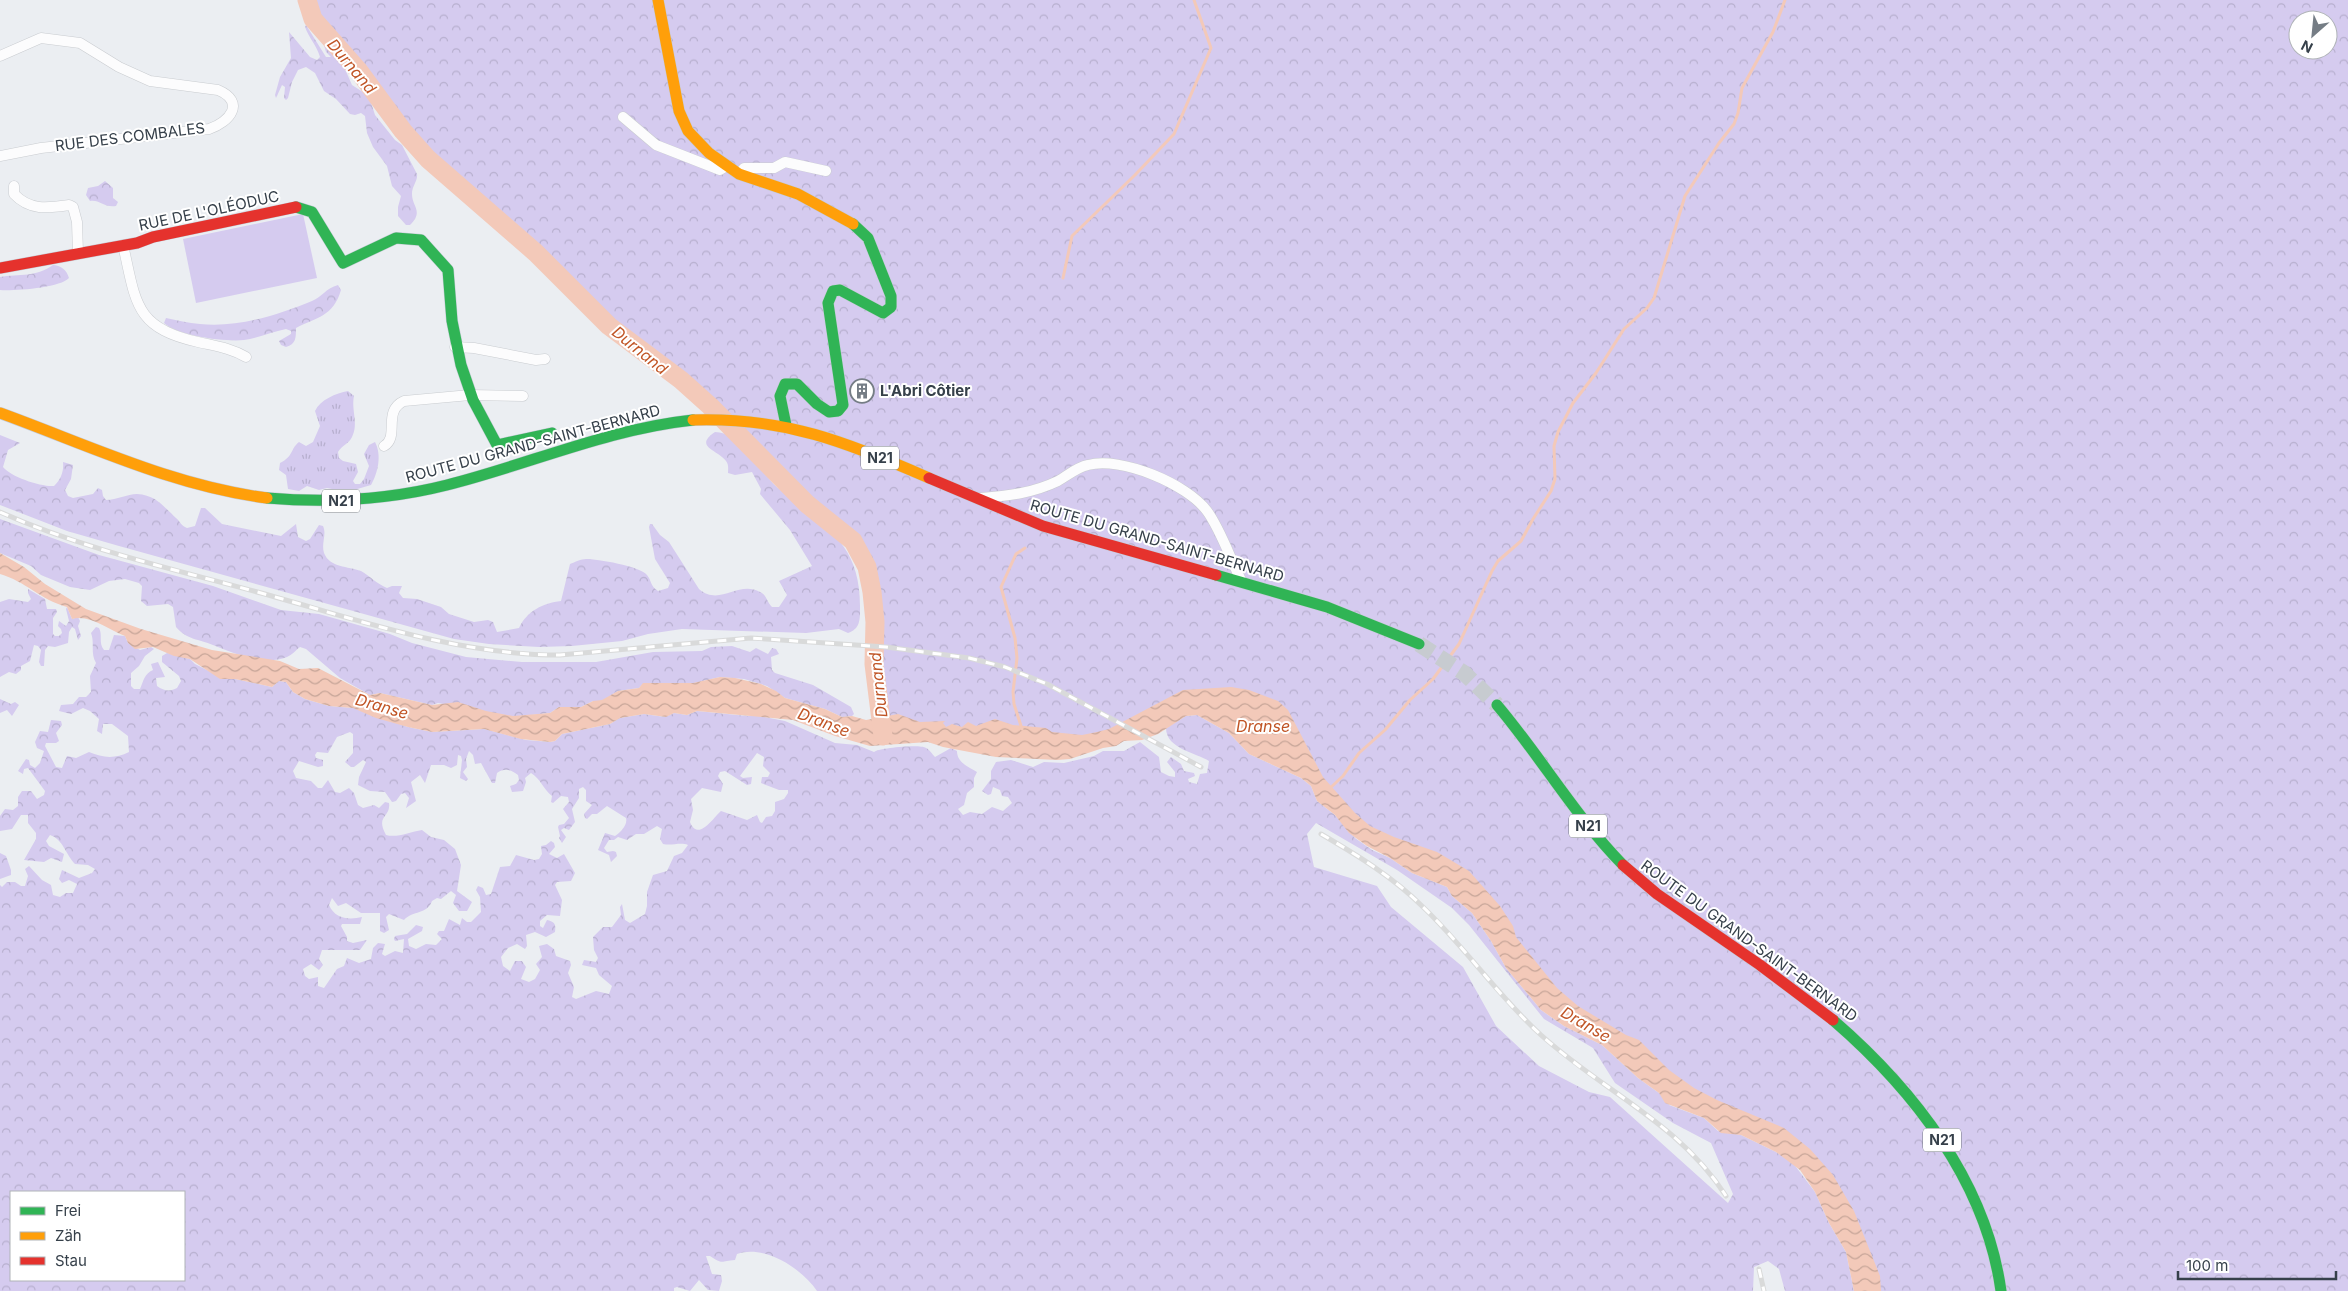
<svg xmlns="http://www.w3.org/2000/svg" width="2348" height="1291" font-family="Inter,sans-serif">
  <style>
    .grass { fill: url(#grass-tufts) }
    .forest { fill: url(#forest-crowns); fill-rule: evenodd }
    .garden { fill: #d5cbef }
    .water { fill: url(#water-waves) }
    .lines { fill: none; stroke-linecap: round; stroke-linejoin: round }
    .stream { stroke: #f3c9b9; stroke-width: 3 }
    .river { stroke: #f3c9b9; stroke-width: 19 }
    .primary-tunnel { stroke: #c7cbd0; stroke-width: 16; stroke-dasharray: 16 8; stroke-linecap: butt }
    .street-casing { stroke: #c9ccd0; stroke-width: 11 }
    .fast-casing { stroke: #c5cbd5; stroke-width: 12 }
    .slow-casing { stroke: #c5cbd5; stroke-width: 12 }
    .jam-casing { stroke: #c5cbd5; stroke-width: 12 }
    .street { stroke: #fcfcfd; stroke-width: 10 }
    .fast { stroke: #30b455; stroke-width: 11 }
    .slow { stroke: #ff9f0a; stroke-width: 11 }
    .jam { stroke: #e5322d; stroke-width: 11 }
    .rail-casing { stroke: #d9dada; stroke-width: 5 }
    .rail { stroke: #fff; stroke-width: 3; stroke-dasharray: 9; stroke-linecap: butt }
    .labels { text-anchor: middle; stroke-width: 4; stroke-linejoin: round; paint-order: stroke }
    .shield { fill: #fff; stroke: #727980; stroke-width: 1 }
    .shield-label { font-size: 14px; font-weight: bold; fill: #36404a }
    .street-label { font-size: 15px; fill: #36404a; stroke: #fff }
    .poi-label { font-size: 15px; font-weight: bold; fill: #36404a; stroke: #fff; text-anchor: start }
    .water-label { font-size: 16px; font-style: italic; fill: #c05425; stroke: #fff }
  </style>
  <defs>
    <pattern id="grass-tufts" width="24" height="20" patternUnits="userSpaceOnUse" patternTransform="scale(1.25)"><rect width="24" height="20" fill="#d5cbef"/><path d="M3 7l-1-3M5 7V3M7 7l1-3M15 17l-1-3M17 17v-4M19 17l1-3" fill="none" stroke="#b7afce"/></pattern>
    <pattern id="forest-crowns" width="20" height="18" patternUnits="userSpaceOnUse" patternTransform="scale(1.25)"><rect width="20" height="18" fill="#d5cbef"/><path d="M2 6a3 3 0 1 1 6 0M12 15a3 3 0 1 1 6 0" fill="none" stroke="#b7afce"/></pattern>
    <pattern id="water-waves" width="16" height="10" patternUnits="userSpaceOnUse" patternTransform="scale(1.25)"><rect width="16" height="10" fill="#f3c9b9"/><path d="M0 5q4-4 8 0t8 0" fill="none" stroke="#c6a598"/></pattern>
  </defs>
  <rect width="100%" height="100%" fill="#ebeef2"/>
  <path class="grass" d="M348 391 354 396C351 410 359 424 352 437 349 444 342 445 338 452L339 458 343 461 356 464 358 472 353 481 355 484H360L364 479 369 466 364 454 369 445 375 442C382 455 378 473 371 485L347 492 327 488 319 490 307 486 299 491 288 489 286 475 279 470 280 463C294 456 290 449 299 442L306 446 313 442 320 426 315 411C320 400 336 393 348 391Z"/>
  <path class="forest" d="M311 0H2348V1291H1869L1827 1199 1769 1133 1679 1101 1556 997 1470 879 1364 827 1236 704 1109 732 1075 743 891 731 873 706 874 588 852 537 769 474 740 430 706 402 662 362 628 343 556 282 541 256 417 160 375 95 345 69 352 85 369 96 375 115 395 140 402 145 417 174C418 181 412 186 412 194 412 207 424 211 410 225H406L398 216V207L401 196 392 186 387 166 373 147 367 133 365 116 361 113 355 115 350 114 336 99 324 91 315 73 306 67 298 70 292 82 288 98 286 100 284 98 285 87 282 85 276 98 275 95 280 77 291 58 289 32 310 57 317 60 320 57C317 46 309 38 305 27L306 25 326 57H331L326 52ZM2298 20H2328V50H2298Z
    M105 181 113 188V198L118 202 116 206C104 208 99 199 90 201L86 195 88 188 98 186Z
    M53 265C60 265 67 270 69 278 60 288 14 291 0 290V277C19 274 37 277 53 265Z
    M338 285 341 290C333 317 317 317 296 328 296 338 296 344 286 347L281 345 279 341 291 334V331L286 329C272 332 258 338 244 340 225 342 178 336 164 323L166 318C177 320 188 323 200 324 237 328 278 315 312 301 322 297 326 288 338 285Z
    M715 432C748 434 756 469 778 488 824 527 861 541 860 609 860 620 860 629 848 633L839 629 806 633 682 629 648 634 622 641 572 646 539 647 489 644 454 639 119 546 67 531 0 505V435L20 443 8 450 3 467C11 477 41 487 54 486 61 480 64 471 63 462L73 465 71 479 65 490 68 496 73 498 93 494 98 488 102 490 103 496 106 500C117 500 127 494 137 494 156 495 163 506 176 518 180 521 181 526 187 528L195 526 201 508H205L222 524 281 536 296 524 298 537 306 541 310 539 319 525 323 526C327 535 321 543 324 553 330 568 348 566 361 571 370 576 377 584 387 588L392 586H402L399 593 403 598 417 599 441 607 449 614 474 622 488 620 493 622 497 632 519 628C527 611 543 603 561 601L570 564C575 562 581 559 586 559 597 559 640 566 647 575 652 581 650 586 658 591L668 588 670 583 655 559 649 527 650 524H652L660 535 669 542 699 589C720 607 738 580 760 592 766 594 767 602 772 607H779L787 595 779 581 812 566 790 530 760 494 761 489 752 472 735 475 728 473C728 469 729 465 726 461 718 450 693 447 715 432Z
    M0 519 99 555 213 586 281 610 319 614 390 634 412 643 466 657 522 662H596L653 652 702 651 711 647 732 646 750 652 756 648 768 654 772 648 776 649 779 654 771 657 772 670 775 673 813 685 851 707 854 714 852 716 842 717 825 709 785 698 767 686 744 679 720 677 694 683H644L639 688 618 691 602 701H593L581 707H559L550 713 532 715 513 717 438 703 432 705 380 693 370 695 340 678 306 649 300 647C296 650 292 655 287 657 264 666 235 654 213 645 199 639 187 640 176 627L173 607 168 604 147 606 141 601 142 586 139 583 125 579 109 581 90 590 70 587 41 575 31 566 0 553Z
    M28 589 45 599 47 609H56L57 612 53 618V634L55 636H59L62 633 61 629 58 626 59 621 66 626 69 621 66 609 67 607 72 619 78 617 80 621 78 626 81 636 78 640 75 629 72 627 69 632 68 643 55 647 48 646 45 650 44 666H41L39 662 41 650 38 646 34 645 30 661 21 666V670L16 674 9 672 0 677V602L9 599 28 602 31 599 28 593Z
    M96 627 99 628C103 635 98 643 104 650H109L114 635 125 636 128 643 140 650 151 647 154 649 145 656 139 666 131 673V686L134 689H140C144 680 144 674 153 670L151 664 158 662 165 677 156 678 157 686C164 691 170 692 177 688L181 681 179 676 162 662V656L167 653 190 659 195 664 225 679H235L272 687 279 681 286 682 293 692 305 699 329 706 353 708 408 727 432 732 484 729 526 740 550 742 555 741 562 734 610 724 620 718 644 714 665 717 674 713 687 715 697 711 747 716H760L785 721 835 743 857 745 874 752C880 748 920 744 926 748 929 749 932 754 935 757L951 748 957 751C957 763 969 767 977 772L974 778V787L967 793 964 805 958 809 963 815 970 812 982 814 992 807 1003 811 1012 803 1008 797 1002 796 1000 790 993 787 991 794 988 795 982 791 991 779V771L996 762 1011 760 1033 767 1044 762 1064 763 1094 756 1103 751H1124L1140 742 1159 757 1161 772 1169 776 1175 777V772L1167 762 1171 757 1181 764 1184 771 1194 773 1195 776 1188 779 1189 782 1197 784 1200 774 1207 773 1209 761C1197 753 1166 749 1166 728L1186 716 1197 715 1229 733 1249 754 1301 778 1311 786 1317 801 1335 815 1355 838 1372 850 1390 858 1412 873 1447 887 1452 896 1472 913 1491 941 1506 968 1541 1010 1564 1026 1602 1045 1638 1078 1659 1093 1669 1105 1704 1118 1718 1131 1741 1135 1776 1152 1793 1163 1815 1192 1829 1223 1846 1252 1854 1291H1785L1779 1269 1768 1261 1754 1267 1753 1291H817C802 1269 765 1244 737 1254L735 1260C721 1261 723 1265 710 1256H706L712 1274 721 1275 722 1281 719 1291 708 1290 699 1280 690 1291 677 1287 674 1288V1291H0V885L2 887 7 882H15L21 886H25L28 876 25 869 29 866 42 880 51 885 53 895 60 897 66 893H73L77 884 69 880 62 883 59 879 62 870 79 878 92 873 95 869 88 865 75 864C66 855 63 839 50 835L46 841 49 846 64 854 62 862 51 858 44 862 24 860 36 839V833L28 823V815H21L12 829 0 831V816L5 809 13 810 18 806V797L22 791H31L37 799 44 795 45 791 28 768 24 769 23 774 18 771 26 759 29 760 30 765 35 768 40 763 44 751 37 748 35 742 40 731 48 732 51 720 61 721 62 725 56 733 59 741 56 743H46L45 746 56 767 62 768 67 756 76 758 89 752C103 758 115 759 129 752L128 736 112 724H103L102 734 97 731 99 719 90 711 83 708 71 714 59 711 61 705 73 704 79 697H86L91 692 90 676 96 663C90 653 95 643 91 633ZM350 732 353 734V753L345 762 351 767H354L363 760 366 762 359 777 358 785 370 791 385 792 392 802 396 801 401 794 405 793 409 798 406 808 416 801 411 782 420 775 425 783 431 765H444L451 768 457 765 458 755 461 756 462 760 460 778 466 781 468 779 463 772 467 767 466 759 469 751 473 755 475 764 481 763 492 783H495L497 773C504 768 511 769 518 775L519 780 516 784 510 786 512 792 523 791 526 782 525 778 531 773C541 779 543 789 552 796L551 802 553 803 561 796 568 797 569 802 563 809 569 818 564 824 559 825 558 827 560 836 559 838 562 843 566 837 561 830 564 828 569 830 575 822 572 809 579 798V789L583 787 586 790V801L592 805 584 814 585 818 587 819 592 814H597L607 806 626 818C628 825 620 833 615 836L605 833 598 850 609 855 611 862 617 856 616 852 613 851 607 852 604 848 609 840H614L618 837 627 840 636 834H644L657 826 662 829 660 839 663 844C672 846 680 842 688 845L682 853 674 856 667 871 653 875 647 892V906L645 914 630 923 625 920 622 904 620 907 621 915 612 927H603L593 937 594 950 598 958 596 962 584 960 582 965 596 968 599 975 612 986 609 994 596 991 576 999 572 997 574 987 568 973 571 965 570 961 556 956 554 949 547 944 539 946 542 957 536 964 540 970 535 979 529 982 521 979 526 967 522 961H515L510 971 503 966 501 957 508 948 517 944 525 949 527 946 526 935 535 932 546 937 555 932C556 924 555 922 547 920L543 928 540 926V921L547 915 560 916 562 900 555 885 557 882 571 881 575 873 564 854 557 858 549 854 555 847 554 843 551 841 546 845 541 846 542 854 539 859 534 860 516 855 510 866 500 867 491 894 486 895 483 888 478 886 476 890 480 897 481 912 471 922H467L462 918 460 925 449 919 444 931H439L437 934 442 939 436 945 426 944 416 949 409 946 408 939 422 931 423 927 416 925 407 934 395 936 394 939 395 941 404 939 403 953 395 951 385 956 382 954 385 944 378 943 373 948 371 959 359 963 347 958 344 966 337 969 324 988 318 986V977L309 979 305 976 303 969 311 964 319 970 323 965 319 959 322 950H360L367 940 353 943 347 941V937L341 926 342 924H360L362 917C349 920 335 919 329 905L332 898 338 906 346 903 361 913H380V931L384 933 389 930 386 917 389 914 404 920C413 910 427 915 432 901L437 898 441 899 451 891 456 895 453 903 459 911H467L472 902 457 891 461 865 455 849 444 840 431 837 422 830C410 832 397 838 386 835 375 815 391 818 389 803L385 802 379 808 374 805 363 808 358 805 354 793 349 788 340 793 335 792 328 780 322 788H318L311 781 296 778 293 771 299 761 318 767 323 766V760L316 758 315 755 317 752 328 753 337 737ZM757 753 764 757 763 766 770 773 768 777H762L761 783 779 790H788V793L784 799 775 802V811L772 816 766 817 762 823 760 822 757 815 747 820 721 811C713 818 698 842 690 822L693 810 691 799 702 788 721 792 723 784 718 776 720 772 725 771 747 785 751 784 752 777 743 778 740 776ZM1316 823 1397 870 1452 908 1469 925 1544 1019 1593 1048 1615 1083 1673 1123 1711 1143 1733 1194 1728 1203 1610 1097 1589 1092 1539 1066 1496 1026 1463 967 1391 907 1377 886 1314 867 1307 834ZM11 1192H184V1280H11Z
    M0 699 11 704 15 702 19 705 12 716 7 710 0 713Z
    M0 853 6 856 11 870V875L0 879Z"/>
  <path class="garden" d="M303 214 317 278 196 303 183 239Z"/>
  <path class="water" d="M0 553 24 567 45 584 86 609 141 629 212 650 280 661 299 669 318 668 370 695 380 693 432 705 458 702 486 711 513 716 550 713 559 707H581L593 701 602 700 618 691 639 688 643 683H693L720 677 735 678 761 684 776 691 785 698 825 709 842 717 852 716 866 720 898 714 920 722 945 721 943 723 946 727 952 724 962 727 968 722 976 726 995 719 1013 725 1046 728 1052 732 1082 735 1097 732 1109 729 1183 690 1231 687 1249 690 1278 701 1288 710 1323 777 1355 813 1370 826 1394 837 1437 852 1469 871 1500 906 1513 926 1516 937 1557 988 1578 1006 1626 1035 1639 1040 1669 1070 1694 1088 1717 1100 1784 1128 1810 1149 1833 1175 1854 1211 1880 1276 1881 1291H1854L1846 1252 1829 1223 1815 1192 1800 1170 1776 1152 1741 1135 1721 1133 1704 1118 1665 1103 1659 1093 1638 1078 1602 1045 1564 1026 1541 1010 1506 968 1491 941 1472 913 1452 896 1447 887 1412 873 1390 858 1367 846 1349 833 1335 815 1317 801 1311 786 1301 778 1249 754 1229 733 1197 715 1186 716 1158 734 1142 740 1124 741 1116 746 1103 748 1070 759 1057 760 996 757 943 747 928 742 870 746 835 736 793 720 697 711 687 715 674 713 666 717 644 714 620 718 610 724 562 734 555 741 550 742 521 739 484 729 432 732 408 727 376 718 353 708 329 706 305 699 293 692 286 682 279 681 272 687 235 679H220L190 659 174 656 153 647 135 649 128 643 125 636C109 630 89 614 72 619L67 607C41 600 25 581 0 574Z"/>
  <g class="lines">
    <path class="stream" d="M1063 278 1072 236 1135 175 1174 134 1211 48 1194 0
      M1022 729 1014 704 1013 692 1017 658 1015 638 1001 587 1016 554 1025 548
      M1329 789 1343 776 1359 753 1385 730 1410 700 1433 679 1459 644 1492 571 1498 561 1521 541 1533 519 1551 491 1555 479 1554 446 1558 432 1573 403 1596 373 1624 329 1647 308 1654 298 1685 196 1719 143 1734 124 1738 113 1742 88 1773 32 1785 0"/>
    <path class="river" d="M307 0 313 19 358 70 403 131 428 159 536 253 609 326 681 380 710 406 807 504 853 541 867 567 872 592 875 622 874 664 883 736"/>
    <path class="primary-tunnel" d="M1419 644 1464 673 1497 705"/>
    <g class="street-casing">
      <path id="street" d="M0 56 41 38 80 43 119 67 150 81 218 90C246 102 230 122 209 129L41 148 0 156
        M623 117 656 145 720 170 727 166
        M739 174 744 168H774L785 162 826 171
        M14 186V194C30 211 48 208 69 205L73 207 77 222 78 253
        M123 245C136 302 134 328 198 342 215 346 231 348 246 357
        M455 347 474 348 536 360 545 359
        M384 446C400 437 382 411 404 401L470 395 523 396
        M981 498C1008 496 1033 493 1058 481 1067 476 1077 467 1088 465 1121 456 1187 484 1207 511 1221 530 1231 561 1242 582"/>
    </g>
    <g class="fast-casing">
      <path id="fast" d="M296 207 312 212 343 263 396 238 421 240 448 270 452 321 461 365 473 400 497 445 552 433
        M786 425 780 396 785 384H797L817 404 829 412 838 411 843 405 828 303 833 291 840 290 883 313 891 307V296L868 238 853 224
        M267 498C328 503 388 500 447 485 530 464 608 429 693 420
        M1216 575 1327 607 1419 644
        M1497 705C1541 757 1575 816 1623 865
        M1833 1020C1914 1090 1986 1182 2001 1291"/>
    </g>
    <g class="slow-casing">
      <path id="slow" d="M658 0 679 111 688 131 709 153 739 174 798 194 853 224
        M0 413C88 445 173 486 267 498
        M693 420C784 417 847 442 929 478"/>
    </g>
    <g class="jam-casing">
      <path id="jam" d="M0 268 137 243 153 237 296 207
        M929 478 1043 526 1216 575
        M1623 865 1657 894 1760 965 1833 1020"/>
    </g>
    <use href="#street" class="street"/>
    <use href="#fast" class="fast"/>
    <use href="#slow" class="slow"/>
    <use href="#jam" class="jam"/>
    <g class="rail-casing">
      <path id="rail" d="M0 512C83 549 173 569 261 593 359 620 457 655 560 655L751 638 886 647 969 658 1005 667 1047 684 1201 767
        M1321 834C1357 855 1393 877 1423 907 1465 947 1498 996 1541 1035 1604 1092 1679 1123 1726 1196
        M1759 1269 1764 1291"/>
    </g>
    <use href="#rail" class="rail"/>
  </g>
  <defs>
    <g id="building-ring" transform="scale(1.25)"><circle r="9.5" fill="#fff" stroke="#757d85" stroke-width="1.5"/><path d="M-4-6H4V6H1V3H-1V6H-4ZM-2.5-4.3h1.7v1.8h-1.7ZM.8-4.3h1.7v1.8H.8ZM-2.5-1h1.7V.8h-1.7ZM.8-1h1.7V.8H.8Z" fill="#757d85"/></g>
  </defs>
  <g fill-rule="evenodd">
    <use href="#building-ring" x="862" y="391"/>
  </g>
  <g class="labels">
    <g class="shield">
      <rect x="861" y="446.5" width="38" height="23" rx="4"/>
      <rect x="322" y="489.5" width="38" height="23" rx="4"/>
      <rect x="1569" y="814.5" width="38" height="23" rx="4"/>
      <rect x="1923" y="1128.5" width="38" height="23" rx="4"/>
    </g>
    <g class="shield-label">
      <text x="880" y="463">N21</text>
      <text x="341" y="506">N21</text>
      <text x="1588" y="831">N21</text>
      <text x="1942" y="1145">N21</text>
    </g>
    <g class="street-label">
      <text transform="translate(130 137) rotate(-7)" y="5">RUE DES COMBALES</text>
      <text transform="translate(209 211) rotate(-12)" y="5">RUE DE L'OLÉODUC</text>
      <text transform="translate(533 444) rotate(-15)" y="5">ROUTE DU GRAND-SAINT-BERNARD</text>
      <text transform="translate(1157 541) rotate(16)" y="5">ROUTE DU GRAND-SAINT-BERNARD</text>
      <text transform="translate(1749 941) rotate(36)" y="5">ROUTE DU GRAND-SAINT-BERNARD</text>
    </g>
    <g class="poi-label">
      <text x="880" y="396">L'Abri Côtier</text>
    </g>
    <g class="water-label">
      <text transform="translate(352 66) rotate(50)" y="6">Durnand</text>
      <text transform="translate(640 350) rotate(39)" y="6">Durnand</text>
      <text transform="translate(878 685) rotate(-96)" y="6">Durnand</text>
      <text transform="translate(382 706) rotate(16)" y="6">Dranse</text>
      <text transform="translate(824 722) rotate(21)" y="6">Dranse</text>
      <text x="1263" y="732">Dranse</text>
      <text transform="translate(1586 1024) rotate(30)" y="6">Dranse</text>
    </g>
  </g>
  <rect x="10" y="1191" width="175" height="90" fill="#ffffff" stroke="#afb3b7"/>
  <rect x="20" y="1207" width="25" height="8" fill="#30b455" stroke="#afb3b7"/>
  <text x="55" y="1216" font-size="15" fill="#36404a">Frei</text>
  <rect x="20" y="1232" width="25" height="8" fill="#ff9f0a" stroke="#afb3b7"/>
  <text x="55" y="1241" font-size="15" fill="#36404a">Zäh</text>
  <rect x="20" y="1257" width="25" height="8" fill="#e5322d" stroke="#afb3b7"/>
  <text x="55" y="1266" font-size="15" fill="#36404a">Stau</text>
  <g transform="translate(2313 35) rotate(207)"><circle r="24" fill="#ffffff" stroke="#afb3b7"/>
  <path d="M0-4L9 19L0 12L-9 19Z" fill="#757d85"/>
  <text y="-8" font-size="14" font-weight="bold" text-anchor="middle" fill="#36404a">N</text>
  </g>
  <path d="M2178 1271v8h158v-8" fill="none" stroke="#36404a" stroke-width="2.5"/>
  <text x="2186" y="1271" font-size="15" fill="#36404a" stroke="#ffffff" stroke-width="4" paint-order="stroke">100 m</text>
</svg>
